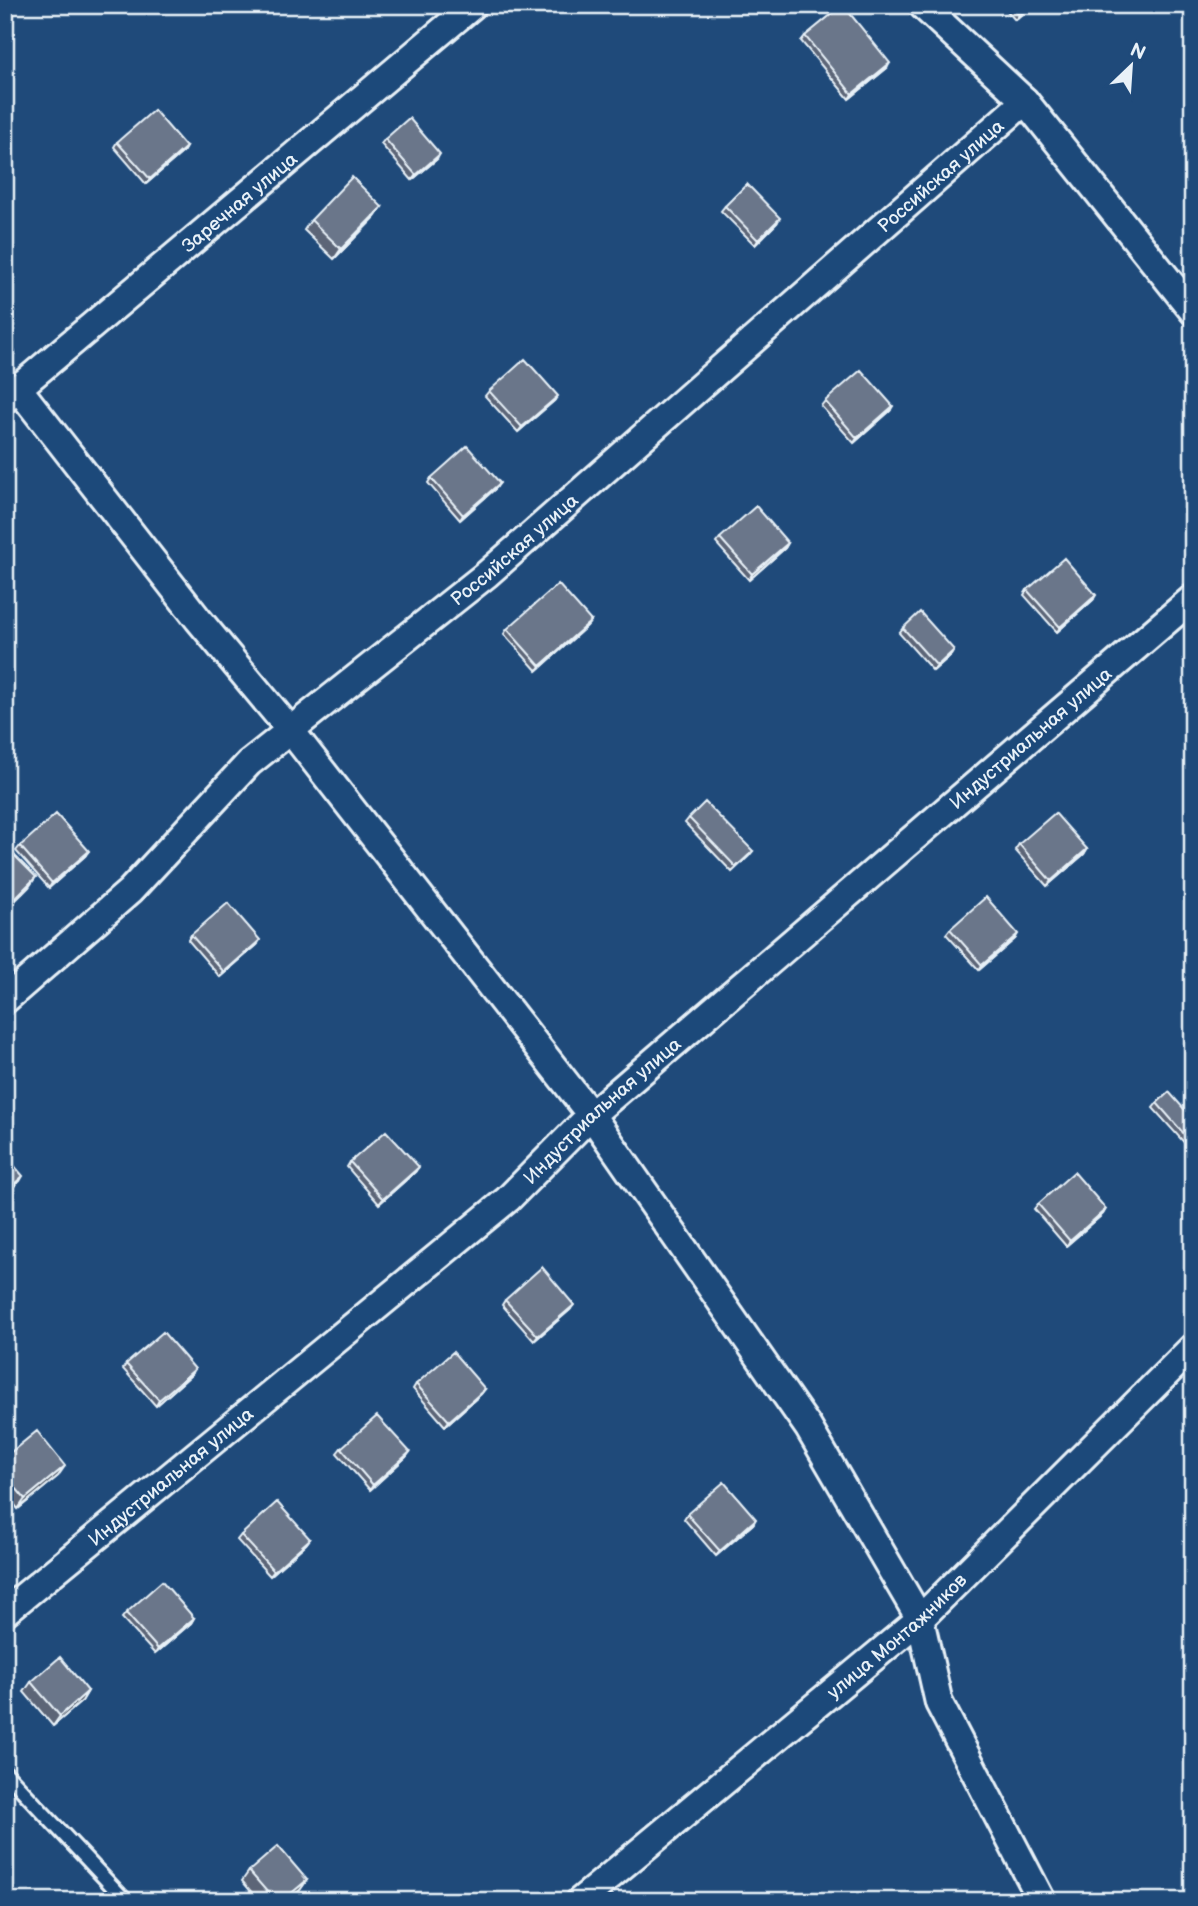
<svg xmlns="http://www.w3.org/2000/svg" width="1198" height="1906" font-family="'Balsamiq Sans',sans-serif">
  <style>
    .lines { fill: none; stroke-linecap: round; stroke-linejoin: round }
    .lane-casing { stroke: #e8f1f8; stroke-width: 18 }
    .street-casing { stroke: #e8f1f8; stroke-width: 32 }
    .path { stroke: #e8f1f8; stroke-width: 4.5; stroke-dasharray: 5 5; stroke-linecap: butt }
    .lane { stroke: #1f4a7a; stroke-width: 12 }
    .street { stroke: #1f4a7a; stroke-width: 26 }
    .wall { fill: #5c6577; stroke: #e8f1f8; stroke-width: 2 }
    .shaded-wall { fill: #4b5361; stroke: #e8f1f8; stroke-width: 2 }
    .building { fill: #6b768a; stroke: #e8f1f8; stroke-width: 2 }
    .labels { text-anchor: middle; stroke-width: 5; stroke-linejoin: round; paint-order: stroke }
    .street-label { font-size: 19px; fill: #e8f1f8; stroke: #1f4a7a }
  </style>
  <rect width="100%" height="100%" fill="#1f4a7a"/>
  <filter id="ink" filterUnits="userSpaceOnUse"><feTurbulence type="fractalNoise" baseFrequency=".0143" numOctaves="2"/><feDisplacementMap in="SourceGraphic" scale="14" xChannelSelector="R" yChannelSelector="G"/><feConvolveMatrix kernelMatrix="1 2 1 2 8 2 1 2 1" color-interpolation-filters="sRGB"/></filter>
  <g filter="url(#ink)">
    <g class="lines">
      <g class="lane-casing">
        <path id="lane" d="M5 1772 126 1901"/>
      </g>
      <g class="street-casing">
        <g id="street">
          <path d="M922 5 1025 101 1193 311"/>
          <path d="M18 388 198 619 291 731 591 1115 808 1427 920 1619 939 1703 1042 1901"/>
          <path id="s1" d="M5 399 473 5"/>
          <path id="s2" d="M5 1000 130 891 249 763 487 574 1025 101"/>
          <path id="s3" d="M5 1612 508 1199 591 1115 1193 598"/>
          <path id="s4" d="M580 1901 920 1619 1193 1347"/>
        </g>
      </g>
      <path class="path" d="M5 280 14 356"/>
      <use href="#lane" class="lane"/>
      <use href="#street" class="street"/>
    </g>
    <path class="wall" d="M1002 5H1032L1015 20Z
      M805 36 887 68 849 99 801 41Z
      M385 139 437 159 412 180 381 144Z
      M117 142 186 147 183 152 146 184 114 147Z
      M725 206 777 223 755 245 721 211Z
      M382 207 375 217 334 259 304 230 311 220Z
      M489 391 554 401 518 432 485 396Z
      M825 401 890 411 854 443 821 406Z
      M431 478 496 488 460 520 428 483Z
      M720 538 788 543 785 548 749 580 716 543Z
      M1027 590 1093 600 1057 632 1024 595Z
      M591 621 587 626 537 671 504 634 507 629Z
      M903 628 954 650 951 655 933 671 899 633Z
      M689 818 753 851 749 856 732 872 685 823Z
      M1019 844 1087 849 1084 854 1047 886 1015 850Z
      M20 846 85 856 49 888 16 851Z
      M950 929 1015 939 979 970 946 934Z
      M191 935 257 945 220 977 188 940Z
      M1169 1092 1193 1145 1189 1148 1153 1108 1157 1103Z
      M350 1162 415 1172 379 1204 347 1167Z
      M1038 1204 1106 1209 1103 1214 1066 1246 1034 1209Z
      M505 1300 570 1310 534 1341 502 1305Z
      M126 1364 192 1374 156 1406 123 1369Z
      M416 1384 485 1389 481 1394 445 1426 413 1389Z
      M341 1448 410 1452 406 1457 370 1490 337 1453Z
      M5 1457 58 1476 18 1509 5 1493Z
      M687 1514 753 1524 716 1556 684 1519Z
      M241 1535 310 1539 306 1544 270 1576 237 1540Z
      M126 1613 194 1618 191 1623 155 1654 122 1618Z
      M31 1682 88 1691 82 1701 53 1726 24 1692Z
      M249 1871 307 1880 300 1890 287 1901H259L242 1881Z"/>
    <path class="shaded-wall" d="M1030 5H1032L1015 20 1019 15Z
      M890 63 887 68 849 99 852 94Z
      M186 147 183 152 146 184 150 179Z
      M440 154 437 159 412 180 416 175Z
      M382 207 375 217 334 259 341 249Z
      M780 218 777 223 755 245 758 240Z
      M558 396 554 401 518 432 522 427Z
      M893 406 890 411 854 443 857 438Z
      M500 483 496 488 460 520 463 515Z
      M788 543 785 548 749 580 752 574Z
      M1096 595 1093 600 1057 632 1060 627Z
      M591 621 587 626 537 671 540 666Z
      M954 650 951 655 933 671 937 666Z
      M1087 849 1084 854 1047 886 1051 881Z
      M89 851 85 856 49 888 52 883Z
      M36 877 29 887 5 911 8 905Z
      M1018 934 1015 939 979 970 982 965Z
      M260 940 257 945 220 977 224 972Z
      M419 1167 415 1172 379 1204 383 1199Z
      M23 1176 20 1181 5 1194V1192Z
      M1106 1209 1103 1214 1066 1246 1070 1241Z
      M574 1305 570 1310 534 1341 538 1336Z
      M195 1369 192 1374 156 1406 159 1400Z
      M485 1389 481 1394 445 1426 449 1421Z
      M410 1452 406 1457 370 1490 373 1485Z
      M65 1466 58 1476 18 1509 25 1499Z
      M756 1519 753 1524 716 1556 720 1551Z
      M310 1539 306 1544 270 1576 274 1571Z
      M194 1618 191 1623 155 1654 158 1649Z
      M88 1691 82 1701 53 1726 60 1716Z
      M307 1880 300 1890 287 1901H282Z"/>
    <path class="building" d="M843 5 890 63 852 94 805 36Z
      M1010 5H1030L1019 15Z
      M154 110 186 147 150 179 117 142Z
      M409 118 440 154 416 175 385 139Z
      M352 177 382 207 341 249 311 220Z
      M747 184 780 218 758 240 725 206Z
      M525 359 558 396 522 427 489 391Z
      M861 370 893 406 857 438 825 401Z
      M467 446 500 483 463 515 431 478Z
      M756 506 788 543 752 574 720 538Z
      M1064 558 1096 595 1060 627 1027 590Z
      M558 584 591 621 540 666 507 629Z
      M920 612 954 650 937 666 903 628Z
      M705 802 753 851 736 867 689 818Z
      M1055 813 1087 849 1051 881 1019 844Z
      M56 814 89 851 52 883 20 846Z
      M12 853 36 877 8 905 5 903V860Z
      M986 897 1018 934 982 965 950 929Z
      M228 903 260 940 224 972 191 935Z
      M1169 1092 1193 1119 1192 1143 1157 1103Z
      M386 1131 419 1167 383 1199 350 1162Z
      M5 1155 23 1176 5 1192Z
      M1074 1172 1106 1209 1070 1241 1038 1204Z
      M542 1267 574 1305 538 1336 505 1300Z
      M163 1332 195 1369 159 1400 126 1364Z
      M453 1352 485 1389 449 1421 416 1384Z
      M377 1416 410 1452 373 1485 341 1448Z
      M37 1431 65 1466 25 1499 5 1475V1457Z
      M724 1482 756 1519 720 1551 687 1514Z
      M277 1502 310 1539 274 1571 241 1535Z
      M162 1581 194 1618 158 1649 126 1613Z
      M60 1657 88 1691 60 1716 31 1682Z
      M278 1846 307 1880 282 1901H275L249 1871Z"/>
  </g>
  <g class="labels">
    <g class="street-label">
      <text dy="7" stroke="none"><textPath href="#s2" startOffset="1248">Российская улица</textPath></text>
      <text dy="7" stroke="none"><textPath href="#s1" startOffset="306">Заречная улица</textPath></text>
      <text dy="7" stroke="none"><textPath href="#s2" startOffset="681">Российская улица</textPath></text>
      <text dy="7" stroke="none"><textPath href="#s3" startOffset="1348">Индустриальная улица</textPath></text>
      <text dy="7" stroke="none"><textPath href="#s3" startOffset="780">Индустриальная улица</textPath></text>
      <text dy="7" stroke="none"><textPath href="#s3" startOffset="214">Индустриальная улица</textPath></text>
      <text dy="7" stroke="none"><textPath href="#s4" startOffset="413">улица Монтажников</textPath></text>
    </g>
  </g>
  <rect width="1198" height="1906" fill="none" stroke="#1f4a7a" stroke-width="28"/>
  <rect x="14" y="14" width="1170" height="1878" fill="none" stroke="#e8f1f8" stroke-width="2.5" filter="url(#ink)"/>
  <g transform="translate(1131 66) rotate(25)" stroke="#1f4a7a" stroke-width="5" paint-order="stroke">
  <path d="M0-5L12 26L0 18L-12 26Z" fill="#e8f1f8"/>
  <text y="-10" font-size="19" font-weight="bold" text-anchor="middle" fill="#e8f1f8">N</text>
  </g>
</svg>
